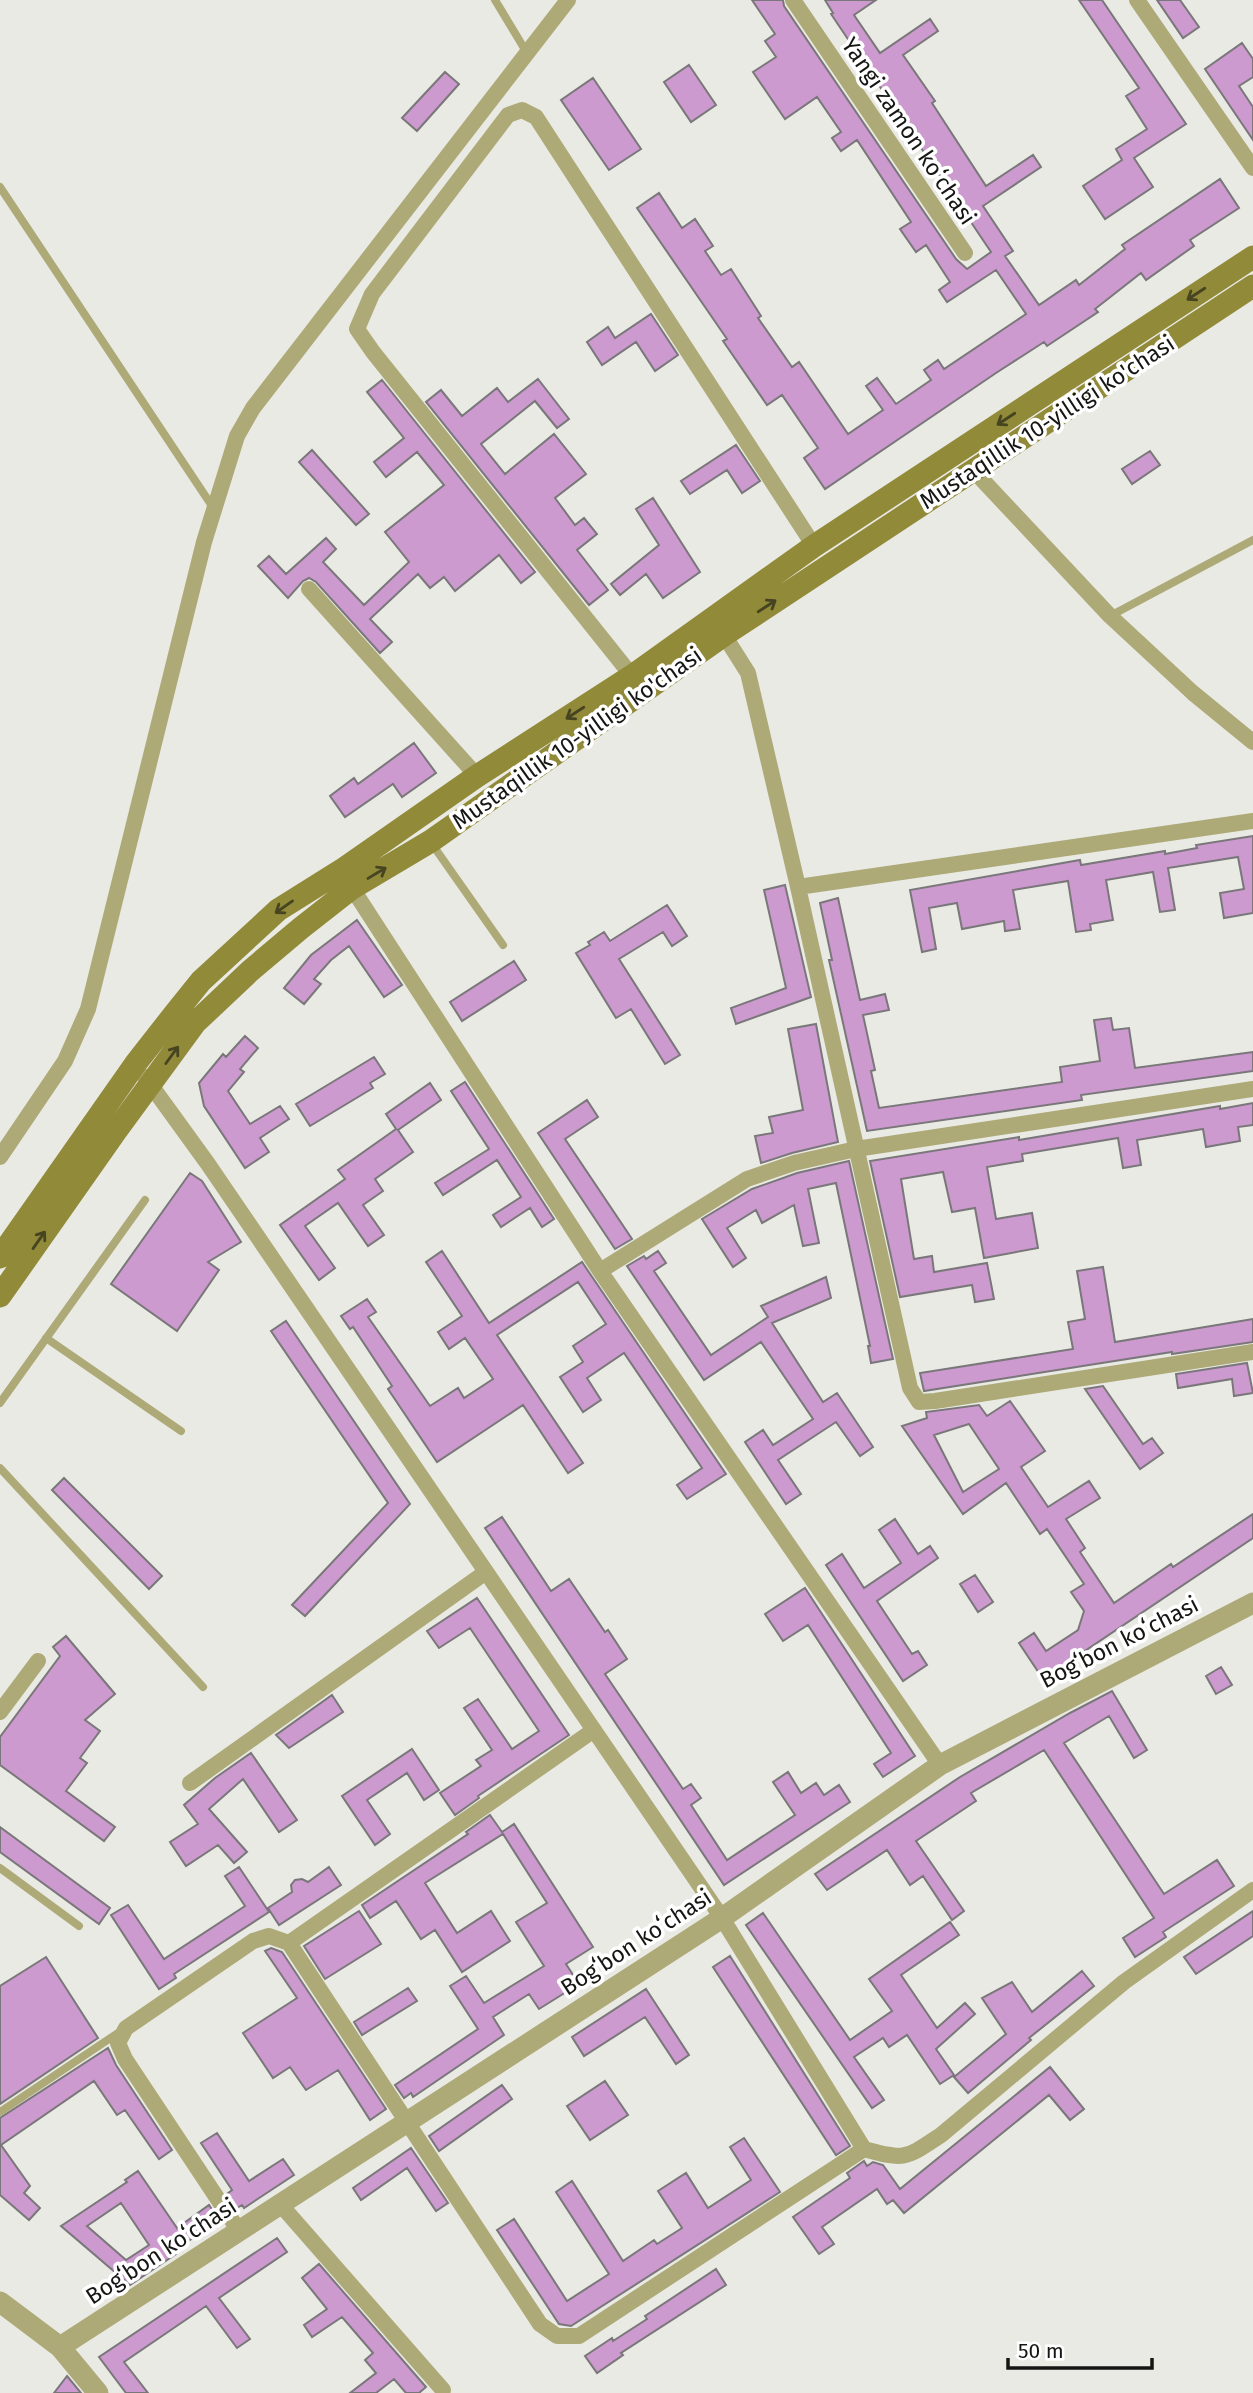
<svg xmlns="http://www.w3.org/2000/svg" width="1253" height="2393" font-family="'Fira Sans',sans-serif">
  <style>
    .building { fill: #cc9ace; stroke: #7a777a; stroke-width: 2; fill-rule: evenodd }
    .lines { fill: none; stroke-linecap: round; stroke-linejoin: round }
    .service { stroke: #adaa77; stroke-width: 8 }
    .minor { stroke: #adaa77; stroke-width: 16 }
    .tertiary { stroke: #adaa77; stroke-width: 21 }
    .secondary { stroke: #918a38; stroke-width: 23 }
    .oneway { stroke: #474422 }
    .labels { text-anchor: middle; stroke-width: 7; stroke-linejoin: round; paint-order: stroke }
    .street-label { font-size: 23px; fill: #151514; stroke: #fff }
  </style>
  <rect width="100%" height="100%" fill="#eaeae5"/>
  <path class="building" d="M752 0H783L784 6 956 259 967 269 991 252 831 14 833 13 825 0H876L854 15 880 53 930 19 938 31 903 55 935 101 932 103 986 186 1033 155 1041 167 983 206 1013 251 1005 256 1039 305 1076 280 1079 285 1125 249 1122 245 1220 179 1239 208 1190 240 1194 246 1146 280 1141 273 1095 309 1098 312 1047 346 1044 342 996 373 825 489 804 458 818 448 782 395 767 405 723 341 727 339 637 208 659 193 682 228 695 219 713 246 705 251 721 275 731 269 761 316 758 318 792 367 799 362 848 434 883 410 866 386 877 378 896 404 931 380 924 370 938 360 944 369 1026 314 996 270 947 302 939 290 950 282 926 245 916 252 900 229 911 222 857 140 841 151 832 138 841 132 817 97 785 119 753 72 776 57 765 41 775 34Z
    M1079 0H1102L1186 124 1134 158 1153 187 1105 219 1083 186 1122 160 1116 149 1147 129 1126 96 1139 88Z
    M1157 0H1180L1199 27 1183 38Z
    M1242 43 1253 59V77L1239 86 1253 107V140L1205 69Z
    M689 65 716 105 691 122 664 82Z
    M445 72 459 84 417 131 402 118Z
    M593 78 641 149 609 170 561 100Z
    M651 314 678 355 655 371 636 342 602 365 587 342 608 327 615 338Z
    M538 379 569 419 557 428 535 401 481 444 505 474 554 434 586 474 555 498 575 525 584 518 597 534 577 550 608 590 589 605 426 402 441 390 462 416 497 388 508 402Z
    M382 380 535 572 521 583 499 555 455 591 444 577 430 588 418 574 370 619 392 642 380 653 316 582 309 578 303 581 288 598 258 566 269 556 286 574 326 538 336 549 323 562 364 605 409 562 385 532 444 485 417 452 386 477 374 462 404 438 367 392Z
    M736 445 760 481 742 493 727 470 690 494 681 481Z
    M312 450 369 514 356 525 299 462Z
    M1150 451 1160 465 1132 484 1122 469Z
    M653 498 700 572 663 598 646 574 620 595 611 584 659 545 636 509Z
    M414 743 436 773 402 797 393 784 345 817 330 796 354 778 358 784Z
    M1253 836V913L1224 918 1220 893 1244 889 1238 857 1168 868 1175 910 1160 912 1153 872 1106 880 1113 920 1090 924 1091 930 1076 932 1068 881 1013 890 1020 929 1005 931 1004 921 962 929 957 903 929 908 936 949 922 952 910 890 1080 860 1081 865 1165 851V854L1197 848 1196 845Z
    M785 885 811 997 736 1024 731 1008 786 988 764 890Z
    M838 898 860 1000 885 994 889 1010 863 1015 875 1070 871 1071 879 1108 1062 1082 1060 1067 1100 1061 1094 1020 1111 1018 1113 1030 1129 1028 1135 1068 1253 1052V1071L1081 1095 1082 1100 867 1131 829 960H832L820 903Z
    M667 905 687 936 672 946 663 932 619 959 680 1055 665 1064 631 1009 616 1018 576 953 590 945 588 942 604 932 610 941Z
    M357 920 402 985 384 997 349 946 331 960 314 979 321 984 304 1004 284 988 311 955Z
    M514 961 526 980 462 1021 450 1002Z
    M816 1024 838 1142 792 1153 761 1163 755 1136 773 1133 769 1117 803 1110 788 1029Z
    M245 1036 258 1048 240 1069 244 1072 228 1091 250 1124 280 1106 289 1119 260 1138 269 1152 245 1168 204 1106 199 1083 223 1054 226 1057Z
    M374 1057 385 1074 370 1083 373 1088 310 1126 296 1104Z
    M465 1082 554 1219 542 1227 530 1208 501 1227 493 1215 521 1197 497 1160 443 1195 435 1183 489 1149 451 1091Z
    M430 1083 441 1100 398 1130 413 1152 375 1179 383 1191 363 1205 384 1235 368 1246 338 1203 305 1226 335 1268 319 1280 280 1225 345 1179 338 1170 396 1129 386 1114Z
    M587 1100 598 1117 565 1139 632 1239 615 1249 538 1133Z
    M1253 1103V1125L1238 1127 1240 1141 1206 1147 1203 1129 1137 1140 1141 1165 1123 1168 1118 1138 1022 1154 1023 1161 987 1167 996 1219 1032 1213 1038 1248 984 1258 975 1208 952 1212 943 1172 901 1179 914 1259 932 1256 934 1272 987 1263 994 1299 975 1302 972 1285 900 1297 870 1161 1019 1137V1140L1220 1106V1109Z
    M849 1161 893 1359 871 1363 868 1346H870L836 1183 808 1189 819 1243 803 1246 794 1205 762 1223 756 1210 727 1228 746 1258 733 1267 702 1219 752 1189 797 1173Z
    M190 1173 202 1181 241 1242 208 1262 219 1270 177 1331 111 1284Z
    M442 1251 489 1323 582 1262 726 1474 687 1499 677 1485 702 1468 624 1353 587 1378 601 1400 583 1412 560 1377 583 1362 573 1346 606 1324 578 1282 497 1335 583 1463 568 1473 523 1405 437 1462 388 1389 392 1386 353 1327 350 1329 341 1316 367 1299 376 1312 368 1317 430 1406 458 1388 464 1398 493 1379 465 1338 449 1349 438 1332 462 1316 426 1262Z
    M658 1251 666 1263 654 1271 711 1355 768 1317 761 1306 826 1277 831 1298 772 1323 823 1402 837 1393 873 1447 860 1456 836 1422 778 1460 801 1494 786 1504 745 1442 763 1430 773 1445 813 1419 761 1342 704 1380 627 1266 644 1256 646 1259Z
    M1103 1267 1115 1342 1253 1319V1342L1172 1354V1352L924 1391 920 1373 1073 1349 1068 1322 1085 1319 1077 1271Z
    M286 1321 410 1504 305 1616 292 1605 388 1503 271 1331Z
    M1247 1363 1253 1393 1234 1396 1232 1379 1178 1388 1176 1374Z
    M1103 1386 1143 1444 1152 1438 1163 1453 1140 1469 1085 1389Z
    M1010 1401 1045 1451 1021 1467 1048 1507 1089 1481 1100 1498 1066 1519 1085 1548 1080 1552 1114 1603 1171 1564 1173 1567 1253 1514V1538L1043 1679 1019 1643 1034 1633 1046 1651 1078 1630 1084 1611 1071 1592 1084 1584 1047 1529 1040 1534 1006 1483 963 1514 902 1426 927 1418 926 1412 979 1405 987 1416ZM969 1424 999 1469 963 1492 934 1435Z
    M64 1478 162 1576 149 1589 52 1490Z
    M502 1517 551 1591 569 1579 605 1632 608 1630 627 1659 605 1674 683 1789 691 1784 701 1798 691 1805 727 1860 795 1815 773 1782 788 1772 801 1793 816 1783 824 1795 839 1785 850 1802 724 1885 485 1528Z
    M895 1519 918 1554 930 1546 938 1558 877 1601 912 1654 918 1651 927 1665 903 1681 826 1565 842 1554 864 1588 901 1563 879 1530Z
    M975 1575 993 1602 978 1612 960 1584Z
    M805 1588 915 1756 883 1777 874 1764 891 1753 808 1625 783 1641 765 1614Z
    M477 1598 569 1735 478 1796 479 1798 455 1815 440 1793 481 1766 476 1760 492 1750 464 1708 478 1699 512 1749 539 1731 470 1628 439 1648 427 1631Z
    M66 1636 115 1694 85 1720 100 1731 80 1758 87 1763 66 1791 115 1827 104 1841 0 1765V1737L60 1656 53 1647Z
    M1221 1667 1232 1685 1216 1694 1206 1676Z
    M1112 1691 1147 1750 1134 1758 1109 1716 1064 1743 1164 1894 1217 1860 1234 1886 1163 1932 1166 1937 1135 1957 1123 1938 1154 1918 1044 1750 971 1793 976 1801 916 1841 964 1911 952 1920 923 1876 910 1885 887 1850 827 1890 815 1874 960 1777 1070 1713Z
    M332 1695 343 1712 289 1748 276 1735Z
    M412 1749 439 1790 424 1800 407 1773 367 1800 390 1834 375 1845 342 1796Z
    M251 1753 297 1820 279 1832 243 1779 209 1809 247 1852 234 1863 218 1845 186 1866 170 1842 198 1824 184 1805 215 1778Z
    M490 1815 502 1832 514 1824 593 1947 566 1964 579 1984 539 2009 529 1994 493 2017 504 2035 413 2097 411 2093 404 2098 395 2085 478 2029 450 1986 466 1976 484 2003 544 1966 516 1922 547 1903 503 1834 425 1883 457 1933 491 1911 510 1941 462 1972 435 1930 421 1939 396 1901 370 1918 362 1905 468 1834 466 1832Z
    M0 1827 110 1908 99 1924 0 1852Z
    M239 1867 269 1912 174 1974 176 1978 159 1989 111 1915 128 1905 164 1959 245 1906 225 1876Z
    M329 1867 341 1885 279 1925 268 1908 292 1892 291 1885 295 1880 302 1879 308 1882Z
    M359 1911 381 1944 325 1979 304 1946Z
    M1253 1911V1936L1196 1974 1184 1957Z
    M763 1913 850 2040 892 2011 869 1979 950 1922 959 1935 901 1975 937 2028 965 2003 975 2014 936 2049 954 2075 940 2084 907 2035 889 2047 883 2038 854 2057 884 2100 872 2108 746 1925Z
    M271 1948 282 1952 386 2109 370 2120 338 2070 306 2090 290 2067 273 2078 243 2033 297 1998 265 1951Z
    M730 1956 850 2146 836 2155 713 1967Z
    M46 1957 98 2038 0 2104V1986Z
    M1082 1971 1094 1986 1029 2038 1031 2040 968 2093 954 2077 1006 2034 982 1998 1012 1982 1032 2012Z
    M408 1988 417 2001 362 2035 354 2022Z
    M646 1989 689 2055 676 2064 645 2017 584 2056 572 2037Z
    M108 2048 116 2065 172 2150 159 2159 125 2110 117 2115 94 2081 1 2145 30 2186 24 2193 40 2208 29 2220 0 2195V2118Z
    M1050 2067 1084 2109 1070 2120 1049 2095 904 2213 893 2200 887 2204 877 2189 822 2227 834 2244 819 2254 793 2217 850 2178 847 2173 864 2161 867 2166 873 2162 883 2165 900 2189Z
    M605 2081 628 2115 590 2140 567 2106Z
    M502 2085 512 2099 439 2151 429 2136Z
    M217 2133 249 2181 283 2159 294 2175 244 2208 242 2205 237 2208 227 2194 232 2190 201 2143Z
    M744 2138 780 2192 571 2326 559 2324 497 2230 514 2219 567 2301 609 2274 556 2192 572 2181 623 2261 654 2240 657 2244 682 2228 658 2191 686 2173 708 2208 751 2180 730 2147Z
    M411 2148 448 2203 436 2211 407 2168 361 2200 353 2188Z
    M138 2171 177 2228 209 2205 219 2220 174 2251 176 2254 130 2285 61 2226 127 2182 125 2180ZM121 2203 149 2245 126 2260 87 2226Z
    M277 2238 287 2252 219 2298 250 2339 237 2348 206 2306 124 2362 148 2393H126L99 2357Z
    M319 2264 426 2387 419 2393H406L394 2379 376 2393H350L376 2373 365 2360 373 2353 342 2317 312 2337 304 2325 327 2309 302 2278Z
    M716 2269 726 2285 621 2353 623 2355 597 2373 585 2356 612 2338 613 2341 647 2319 645 2316Z
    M67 2376 81 2393H54Z"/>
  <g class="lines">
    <path class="service" d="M495 0 527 53
      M0 187 214 509
      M1110 616 1253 540
      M432 844 503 945
      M46 1338 181 1431
      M0 1403 145 1200
      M0 1468 203 1687
      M0 1868 79 1926
      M0 2112 121 2031"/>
    <path class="minor" d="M793 0 965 253
      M1137 0 1253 168
      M974 471 1110 616 1193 693 1253 742
      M309 589 477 776
      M724 635 748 673 798 887 910 1388 919 1402 935 1401 1253 1352
      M632 676 373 352 357 329 372 294 508 115 522 110 536 117 814 546
      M798 887 1253 821
      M352 888 600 1271 940 1765
      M145 1077 208 1164 722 1918 864 2149 579 2336H557L540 2324 289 1943 594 1730
      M0 1157 65 1061 88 1009 204 542 237 436 253 408 568 0
      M600 1271 747 1179 794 1163 856 1149 1253 1089
      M0 1712 38 1661
      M190 1783 486 1572
      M864 2149C906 2161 906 2158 941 2135L1124 1982 1253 1890
      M280 2204 443 2390
      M239 2231 125 2059 118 2043 126 2028 253 1941 269 1936 289 1943"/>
    <path class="tertiary" d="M0 2302 60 2347 722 1918 940 1765 1253 1603
      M60 2347 98 2393"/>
    <path class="secondary" d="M0 1257 136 1063 176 1012 201 981 278 910 345 868 477 776 632 676 814 546 1253 257
      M0 1296 116 1131 195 1023 250 971 301 928 352 888 431 841 724 635 1253 286"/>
  </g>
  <defs><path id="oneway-shaft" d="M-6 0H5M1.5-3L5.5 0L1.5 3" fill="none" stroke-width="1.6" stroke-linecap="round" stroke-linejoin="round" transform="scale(1.75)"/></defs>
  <g class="oneway">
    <use href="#oneway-shaft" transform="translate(1196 294) rotate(147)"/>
    <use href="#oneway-shaft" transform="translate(1006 419) rotate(147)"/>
    <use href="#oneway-shaft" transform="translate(767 606) rotate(-33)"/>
    <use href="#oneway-shaft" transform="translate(575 713) rotate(147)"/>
    <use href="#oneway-shaft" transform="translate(377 873) rotate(-31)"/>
    <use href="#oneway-shaft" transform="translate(284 907) rotate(145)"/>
    <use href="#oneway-shaft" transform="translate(172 1055) rotate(-54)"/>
    <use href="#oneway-shaft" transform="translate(39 1240) rotate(-55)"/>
  </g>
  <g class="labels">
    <g class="street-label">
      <text transform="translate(909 131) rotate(56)" y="8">Yangi zamon koʻchasi</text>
      <text transform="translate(1047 422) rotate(-33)" y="8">Mustaqillik 10-yilligi ko'chasi</text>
      <text transform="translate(577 738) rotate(-35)" y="8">Mustaqillik 10-yilligi ko'chasi</text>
      <text transform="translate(1119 1642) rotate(-27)" y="8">Bogʻbon koʻchasi</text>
      <text transform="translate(636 1942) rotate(-33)" y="8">Bogʻbon koʻchasi</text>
      <text transform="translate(161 2251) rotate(-33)" y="8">Bogʻbon koʻchasi</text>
    </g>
  </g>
  <path d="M1008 2358v10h144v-10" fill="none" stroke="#151514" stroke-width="3.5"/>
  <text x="1018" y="2358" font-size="21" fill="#151514" stroke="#ffffff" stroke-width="5" paint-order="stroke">50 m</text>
</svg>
